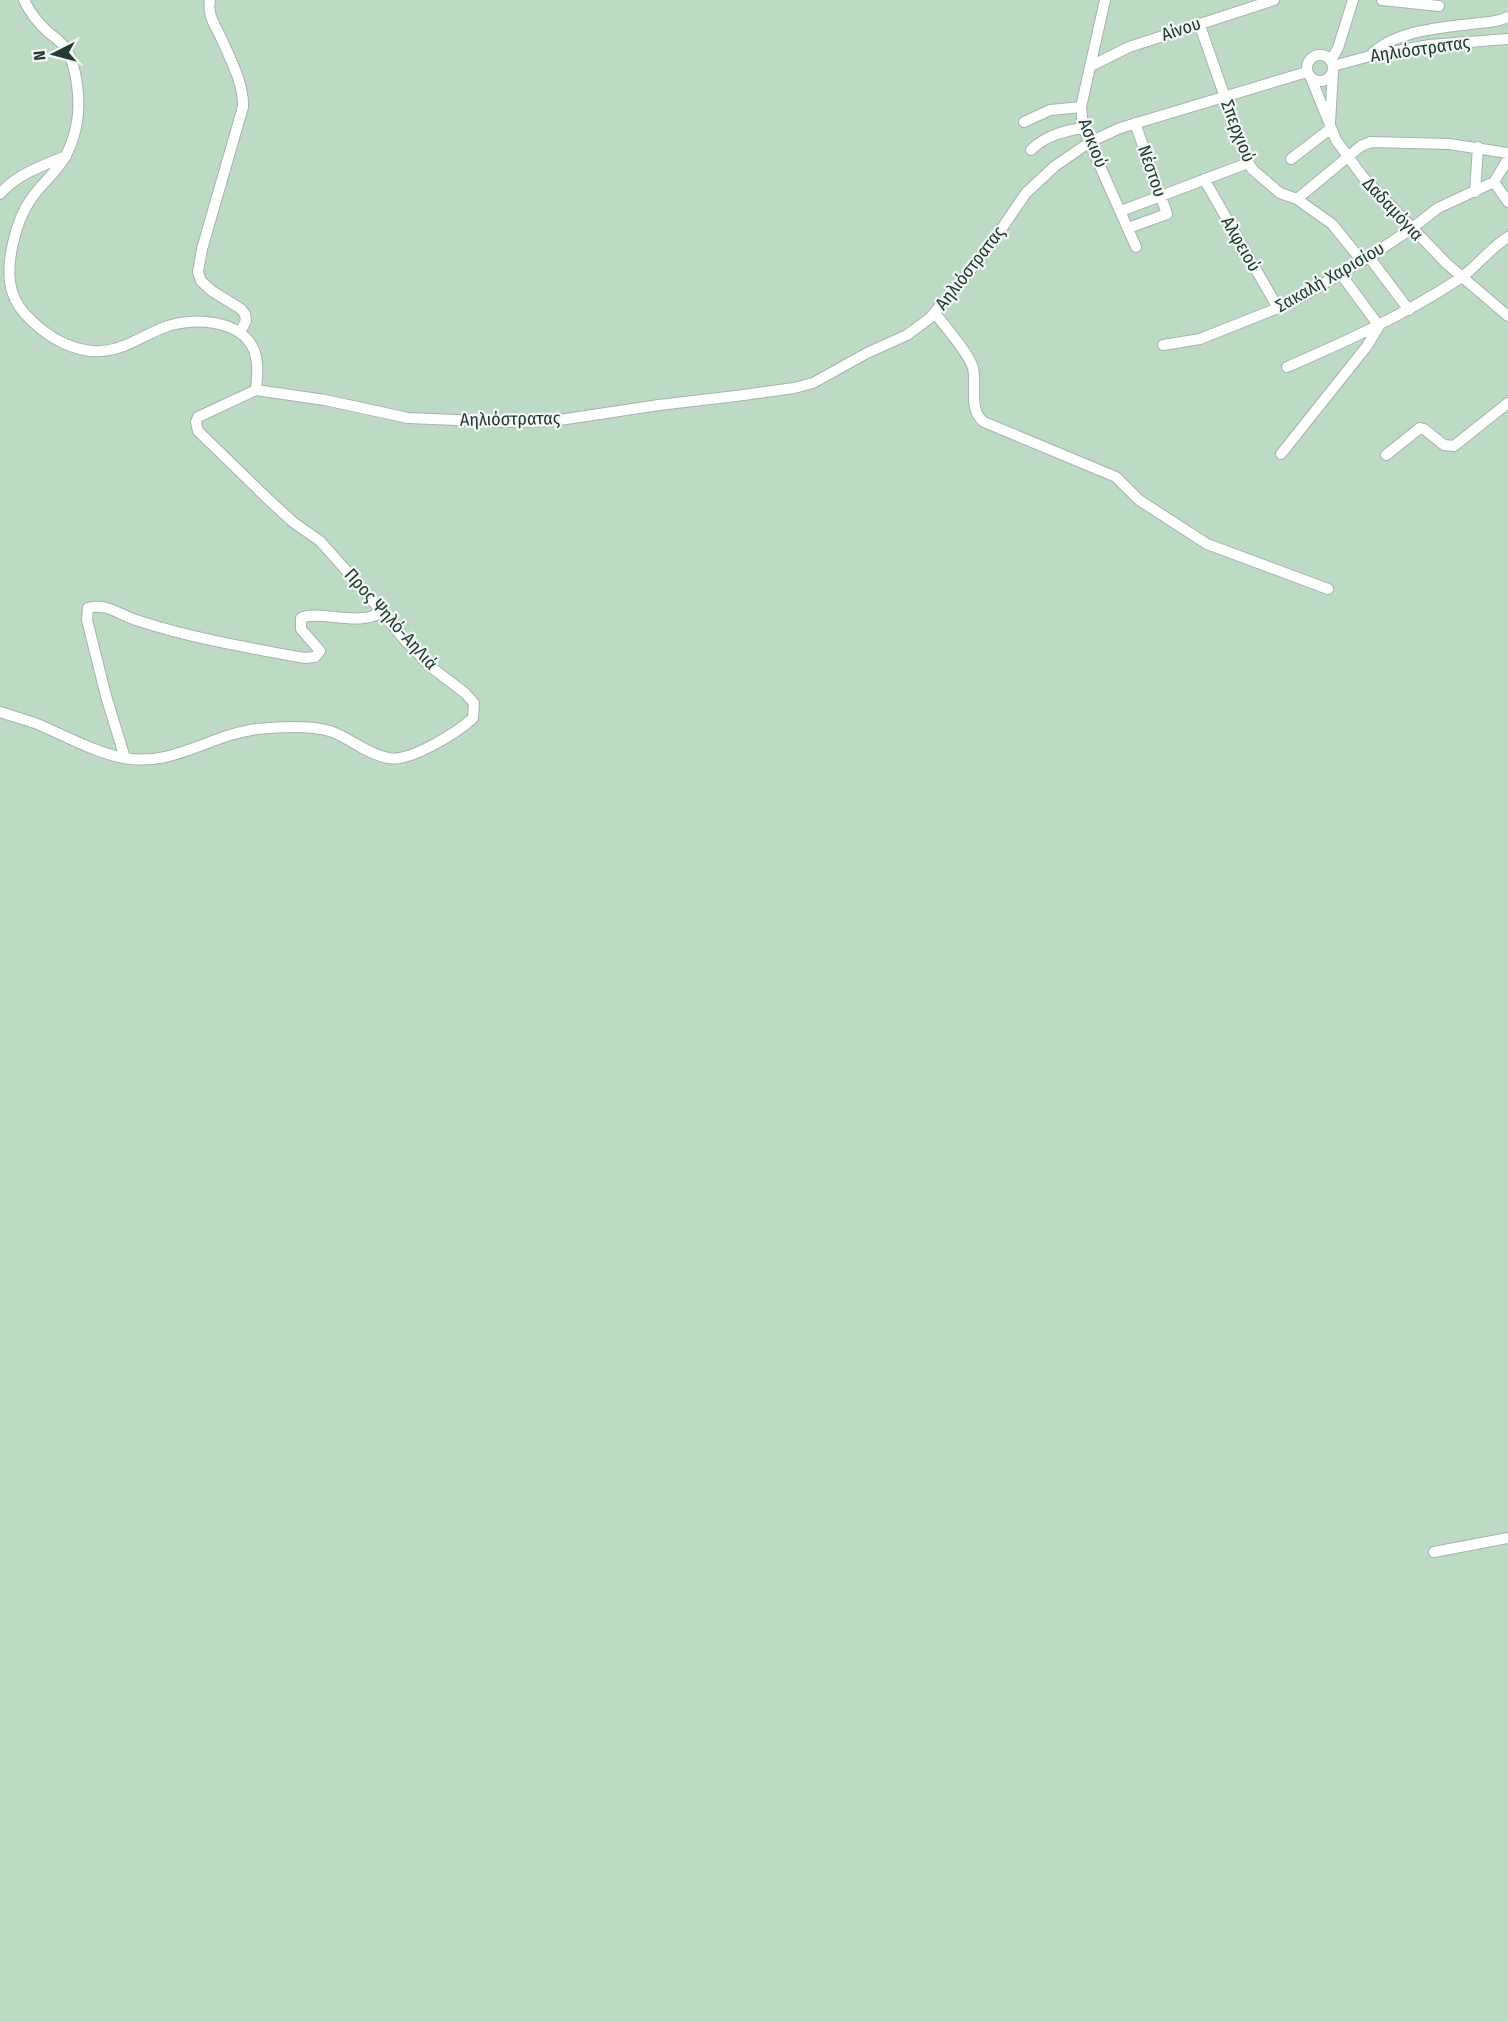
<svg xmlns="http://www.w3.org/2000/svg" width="1508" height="2022" font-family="'Fira Sans Condensed',sans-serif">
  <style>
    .green { fill: #bddbc4 }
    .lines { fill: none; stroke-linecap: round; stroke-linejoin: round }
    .minor-casing { stroke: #a5b3ae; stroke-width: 12 }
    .minor { stroke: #fff; stroke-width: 10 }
    .labels { text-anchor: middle; stroke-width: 4.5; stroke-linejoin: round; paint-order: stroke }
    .street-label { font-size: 18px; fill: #243b34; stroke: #f2f8f5 }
  </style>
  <rect width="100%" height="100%" fill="#e2ebe7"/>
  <path class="green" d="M0 0H1508V2022H0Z"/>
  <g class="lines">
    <g class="minor-casing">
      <path id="minor" d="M24 0C30 13 38 23 48 32 54 37 61 41 65 48 74 61 77 80 78 95 80 116 75 139 65 157 56 173 41 184 31 199 16 220 4 266 12 291 15 302 23 313 32 321 49 338 76 353 101 351 124 350 144 335 165 327 192 317 241 319 254 350 259 363 257 377 256 390
        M210 0C207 16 216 26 222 40 231 60 244 85 243 107L202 249 198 272 201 281 212 291 241 309 245 314 246 321 240 332
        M1105 0 1081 107 1083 128 1136 247
        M1382 0 1439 6
        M1199 23 1248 163 1253 170 1280 193 1297 199 1332 224 1362 261
        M1307 68a13 13 0 1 1 26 0a13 13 0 1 1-26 0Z
        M1370 56C1393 31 1438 28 1471 24 1484 22 1496 23 1508 17
        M1331 60 1338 48 1353 0
        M1091 66 1129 47 1274 0
        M1333 66 1370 56 1430 45 1508 39
        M1311 78 1336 140 1363 177 1447 264 1508 316
        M1024 122 1050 110 1081 107
        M1330 123 1333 72
        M1031 150C1045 136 1063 131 1083 128
        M1291 159 1330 129
        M1204 179 1278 308
        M1494 182 1508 202
        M1475 192 1478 147
        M0 194C15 175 44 165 66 156
        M1297 199 1361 146 1371 142 1449 144 1508 153
        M1121 211 1248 163
        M1128 228 1167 214 1135 123
        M1369 257 1409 310
        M935 313C945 327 969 353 973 368 977 386 968 410 984 422L1116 477 1139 500 1207 544 1328 589
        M1163 345 1200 339 1278 308 1301 297 1369 257 1411 229 1438 208 1494 182 1508 159
        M1287 367C1347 341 1404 315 1459 279 1477 267 1490 248 1508 237
        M256 390 325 400 408 418 504 422 553 421 659 405 736 396 794 388 813 383 867 353 907 335 930 318 987 250 1026 193 1055 166 1090 142 1120 128 1307 72
        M1281 454 1367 346 1379 326 1340 273
        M1386 455 1420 428 1424 429 1444 445 1454 446 1508 403
        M0 712C12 716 23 719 35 723 64 735 93 752 124 758 173 767 210 735 257 729 277 727 310 725 330 731 350 738 367 754 388 758 409 763 458 732 473 718L474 703 465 693 431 667 404 639 362 588 320 541 293 522 270 501 198 431 196 422 198 417 256 390
        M125 758 106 696 87 620 88 608C107 603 118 614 136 620 190 638 249 648 305 658L315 657 320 651 301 629V618C313 611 346 621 363 618 369 618 376 615 382 613
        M1434 1552 1508 1538"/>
    </g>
    <use href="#minor" class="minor"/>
  </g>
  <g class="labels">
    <g class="street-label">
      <text transform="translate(1181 29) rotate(-18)" y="6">Αίνου</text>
      <text transform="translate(1420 49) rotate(-8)" y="6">Αηλιόστρατας</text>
      <text transform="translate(1238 131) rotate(69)" y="6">Σπερχιού</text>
      <text transform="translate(1093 143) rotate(69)" y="6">Ασκιού</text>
      <text transform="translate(1152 171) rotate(71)" y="6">Νέστου</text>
      <text transform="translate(1393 209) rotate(47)" y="6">Δαδαμόγια</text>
      <text transform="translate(1241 244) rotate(60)" y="6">Αλφειού</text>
      <text transform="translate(970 268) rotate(-52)" y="6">Αηλιόστρατας</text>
      <text transform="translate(1330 277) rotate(-30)" y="6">Σακαλή Χαρισίου</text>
      <text transform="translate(510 419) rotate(-1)" y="6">Αηλιόστρατας</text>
      <text transform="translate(391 619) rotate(48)" y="6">Προς Ψηλό-ΑηΛιά</text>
    </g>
  </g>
  <g transform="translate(54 54) rotate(264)" stroke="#f2f8f5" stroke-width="4.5" paint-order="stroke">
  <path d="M0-4.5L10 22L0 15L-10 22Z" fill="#243b34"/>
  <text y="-9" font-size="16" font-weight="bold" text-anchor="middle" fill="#243b34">N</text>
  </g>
</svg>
